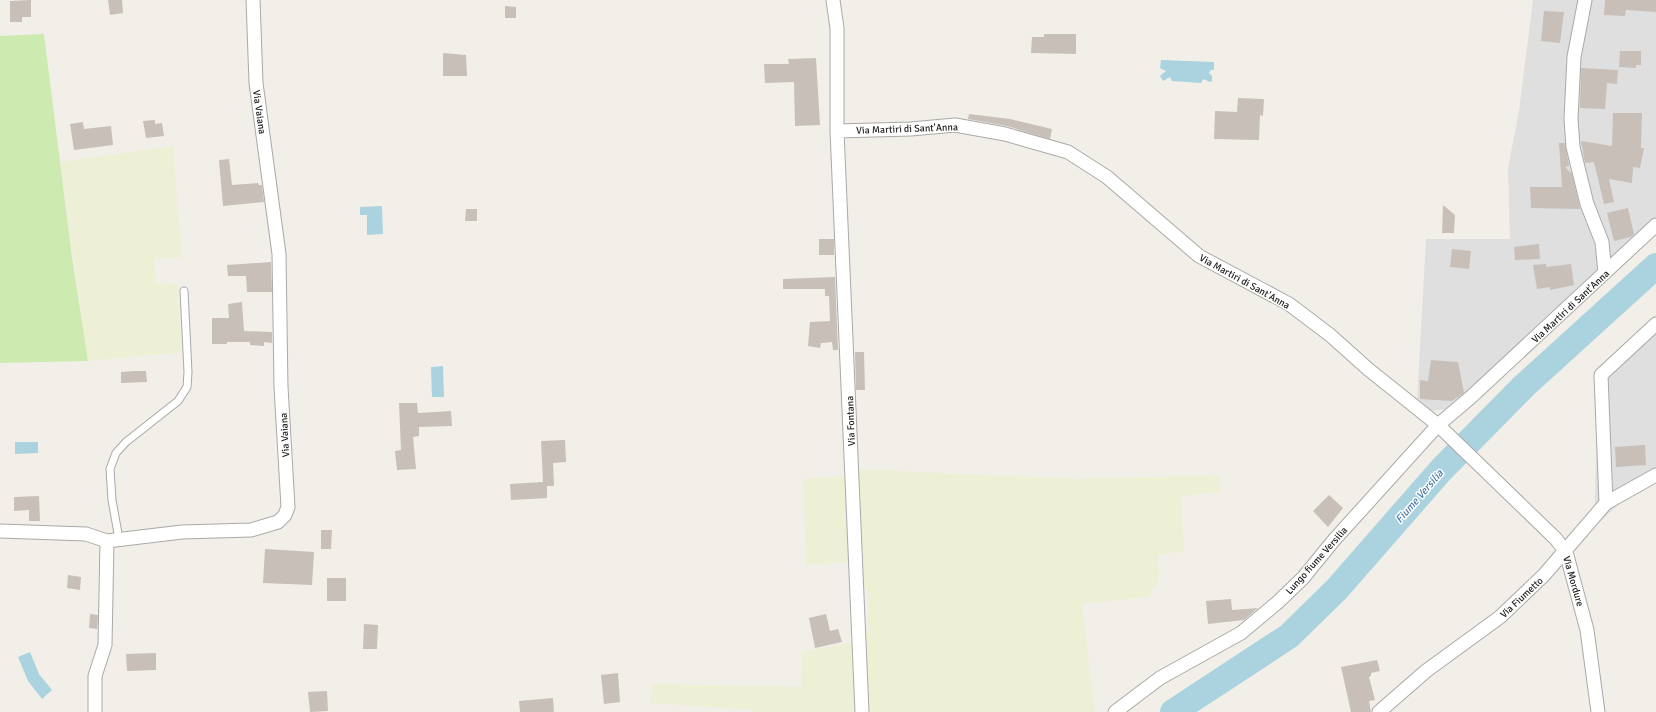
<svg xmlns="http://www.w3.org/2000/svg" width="1656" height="712" font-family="Signika,sans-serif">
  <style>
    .residential { fill: #e0dfdf }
    .farmland { fill: #eef0d5 }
    .grass { fill: #cdebb0 }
    .water { fill: #aad3df }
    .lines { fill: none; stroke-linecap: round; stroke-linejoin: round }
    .river { stroke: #aad3df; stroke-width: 26 }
    .building { fill: #c7bfb8 }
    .lane-casing { stroke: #a9a9a9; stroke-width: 9 }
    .street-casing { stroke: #a9a9a9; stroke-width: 15 }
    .lane { stroke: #fff; stroke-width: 7 }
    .street { stroke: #fff; stroke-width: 13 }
    .labels { text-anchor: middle; stroke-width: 3; stroke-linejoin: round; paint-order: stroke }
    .street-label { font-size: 10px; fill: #222; stroke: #fff }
    .water-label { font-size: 11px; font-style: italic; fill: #4a7aab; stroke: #fff }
  </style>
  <rect width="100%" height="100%" fill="#f2efe9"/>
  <path class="residential" d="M1533 0H1656V219L1451 409 1429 411 1417 402 1426 239H1510L1508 168 1519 111Z
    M1656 315V481L1617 506 1594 527 1599 367Z"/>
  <path class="farmland" d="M173 146 182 257 154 259 156 283 177 284 182 352 88 361 60 162Z
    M855 469 1076 479 1219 475 1221 492 1181 496 1184 551 1158 555 1159 579 1149 597 1082 604 1095 712H752L751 710 650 703 653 684 801 687 802 652 839 645 863 637 868 627 867 590 860 585 859 561 806 565 803 479 846 476Z"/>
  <path class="grass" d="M44 34 72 257 88 361 0 363V36Z"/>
  <path class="water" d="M1161 60 1214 62V70H1211L1209 73 1212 76V81L1210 82 1203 79 1201 83 1172 81 1170 77 1163 81 1160 76 1166 71 1160 68Z
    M382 206 383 234 367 235V215H360V207Z
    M443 366 444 397H432L431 367Z
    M15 442H38V453L15 454Z
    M30 652 39 674 52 690 42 699 28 681 18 657Z"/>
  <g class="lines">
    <path class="river" d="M1173 712 1289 636 1337 589 1441 470 1524 386 1656 266"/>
  </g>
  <path class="building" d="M31 0V17H22V22H10V1Z
    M108 0H122L123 13 110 15Z
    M1605 0H1656V12L1626 10 1625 16 1604 15Z
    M505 6 516 7V18H505Z
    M1544 11 1564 12 1560 43 1541 41Z
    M1044 34H1076V54L1031 53 1032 37H1044Z
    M1620 51H1641V65H1636V68L1619 67Z
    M443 53 466 55 467 76H443Z
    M816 58 820 125 795 126 794 82 765 83 764 64H789L788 59Z
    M1581 68 1618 70 1617 84 1607 83 1605 109 1580 108Z
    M1238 98 1264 99 1263 116 1260 115 1259 140 1214 139 1215 111 1237 112Z
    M1613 113H1642L1641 148H1644L1640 168 1633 167 1632 183 1609 179 1614 202 1604 204 1594 162 1585 163 1581 141 1612 146Z
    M969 114 1010 119 1052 129 1050 139 1007 126 968 119Z
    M155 120V124L162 123 164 136 146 138 143 121Z
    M83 122 84 129 111 126 113 145 74 150 70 124Z
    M1559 143H1565L1569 166 1565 167 1572 174 1580 209 1531 208 1530 187H1562Z
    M229 159 232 185 258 183 259 185H262L264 202 223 206 219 160Z
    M1443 205 1455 215 1454 233H1442Z
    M1628 208 1634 234 1631 237 1614 241 1607 213Z
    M466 209H477V221H465Z
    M819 239H834V255H819Z
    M1539 244 1540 259 1515 260 1514 247Z
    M1452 249 1471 251 1469 269 1450 267Z
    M271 262 272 292H247L246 276H228L227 265Z
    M1546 264V267L1571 264 1574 285 1550 290V287L1537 289 1533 265Z
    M835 277 838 350H833L832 342 821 343 820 348 808 346 810 322 830 321 829 296H825V289H783V279Z
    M242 302 244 331 272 332V343L264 342V346L250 345V342H227V344H212V318H229L228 304Z
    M855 352H864L865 390H856Z
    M1431 360 1458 362 1464 393 1452 401 1420 399V380L1428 381Z
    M134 371H146L147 382 121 383V372Z
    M399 403H417L418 413 451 411 452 426 419 427V436L413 437 416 469 397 470 395 451 401 450Z
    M565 440 566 462 553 463 554 486H547V498L511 500 510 484 543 482 541 441Z
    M1645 445 1646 465 1616 467 1615 447Z
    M1329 495 1343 508 1328 527 1313 511Z
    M39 496 40 521H29V510L14 511V497Z
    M321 530H332L331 549H321Z
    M265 549 314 552 312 585 263 583Z
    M68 575 81 577 80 590 67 588Z
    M327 578H346V601H327Z
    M1231 599 1232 610 1258 608 1244 620 1208 624 1206 601Z
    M90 614 98 615 97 629 89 628Z
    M826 614 830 631 838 629 842 642 815 648 809 618Z
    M364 624 378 625 377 649H363Z
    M156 653V670L127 671 126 654Z
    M1377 660 1380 671 1371 673V676L1369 677 1375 700 1369 701 1371 712H1351L1341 667Z
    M618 673 620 702 604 704 601 675Z
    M327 691 328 711 310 712 308 692Z
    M553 698 554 712H520L519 701Z"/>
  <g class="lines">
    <g class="lane-casing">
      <path id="lane" d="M119 539 112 500 110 469 116 453 126 442 178 401 187 387 188 372 184 291"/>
    </g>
    <g class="street-casing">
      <path id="street" d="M833 0 837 28V131L911 129 955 125 1005 134 1068 152 1107 177 1199 256 1289 304 1330 335 1368 369 1438 425 1556 539 1566 552 1587 630 1598 712
        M1585 0 1574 57 1571 119 1573 147 1587 204 1602 242 1605 273
        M837 131 862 712
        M1606 503 1601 375 1656 324
        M0 531 86 534 107 541
        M95 712V676L105 645 107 541 182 532 251 530 278 522 285 515 288 507 281 387 279 254 256 83 253 0
        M1115 712 1160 678 1241 633 1278 602 1303 578 1334 540 1438 425 1471 397 1656 225
        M1379 712 1426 671 1500 617 1544 575 1606 503 1656 475"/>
    </g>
    <use href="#lane" class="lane"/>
    <use href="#street" class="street"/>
  </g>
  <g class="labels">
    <g class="street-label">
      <text transform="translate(260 112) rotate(82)" y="4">Via Vaiana</text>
      <text transform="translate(907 128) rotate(-2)" y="4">Via Martiri di Sant'Anna</text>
      <text transform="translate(1245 281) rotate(29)" y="4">Via Martiri di Sant'Anna</text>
      <text transform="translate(1570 306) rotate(-43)" y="4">Via Martiri di Sant'Anna</text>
      <text transform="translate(850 421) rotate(-92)" y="4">Via Fontana</text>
      <text transform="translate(284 435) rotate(-93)" y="4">Via Vaiana</text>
      <text transform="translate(1316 560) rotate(-48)" y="4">Lungo fiume Versilia</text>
      <text transform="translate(1574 581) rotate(74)" y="4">Via Mordure</text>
      <text transform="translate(1521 597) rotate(-43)" y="4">Via Fiumetto</text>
    </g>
    <g class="water-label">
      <text transform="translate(1419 496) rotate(-49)" y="4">Fiume Versilia</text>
    </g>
  </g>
</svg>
